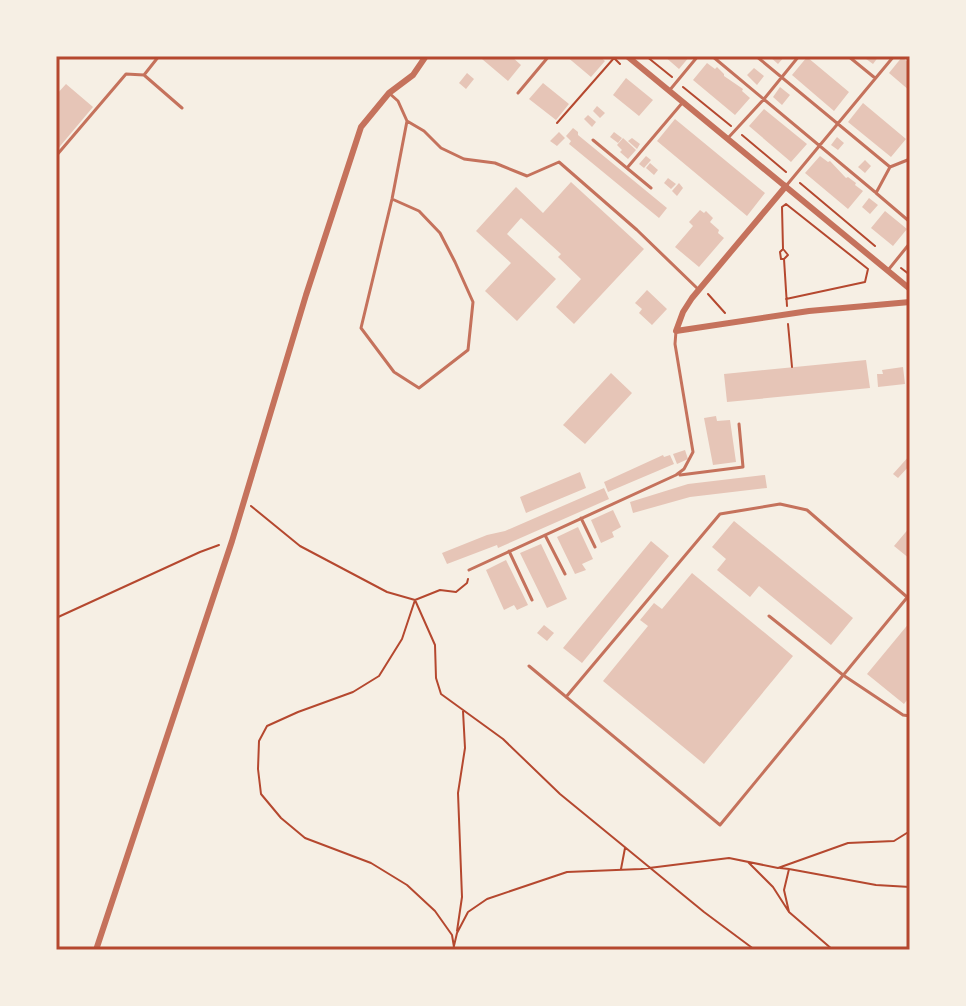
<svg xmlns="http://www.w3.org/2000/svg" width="966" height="1006" font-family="Cabin,sans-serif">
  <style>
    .building { fill: #e6c5b7 }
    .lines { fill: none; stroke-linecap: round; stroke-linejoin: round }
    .path { stroke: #b5482f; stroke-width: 2 }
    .service { stroke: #c5725c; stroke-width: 3 }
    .minor { stroke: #c5725c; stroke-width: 6 }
    .neatline { fill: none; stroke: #b5482f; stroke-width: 3 }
  </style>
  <rect width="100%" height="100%" fill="#f6efe4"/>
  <path class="building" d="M484 56H511L521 65 508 81 482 59Z
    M566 56H599L605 61 591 77Z
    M664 56H690L679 69Z
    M769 56H785L778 64Z
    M862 56H879L873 64Z
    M807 57 849 92 834 111 792 75Z
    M902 57 910 64V91L889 73Z
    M707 63 715 69 717 67 724 74V76L743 89 742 91 750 98 735 115 693 80Z
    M754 68 764 76 757 85 747 75Z
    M467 73 474 79 466 89 459 83Z
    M626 78 653 100 639 116 613 95Z
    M543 83 569 104 556 120 529 99Z
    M66 84 93 107 56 151V95Z
    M780 87 790 95 782 105 773 97Z
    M863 103 906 139 891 157 848 122Z
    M597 106 605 113 600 118 593 111Z
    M764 109 807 144 791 162 749 126Z
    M588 115 596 122 592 127 584 119Z
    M675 119 765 193 747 216 657 141Z
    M573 128 578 132V135L667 208 659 218 569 144 571 141 566 136Z
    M559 132 565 138 557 146 550 141Z
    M614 132 622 138 618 143 610 137Z
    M837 137 844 143 838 150 831 145Z
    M623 138 636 150 628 159 620 152 622 150 617 145Z
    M632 138 640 144 637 149 628 141Z
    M646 156 651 160 644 168 639 164Z
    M820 156 828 162 830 161 846 178 848 177 856 183 855 185 863 191 848 209 805 173Z
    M865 160 871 166 865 173 858 167Z
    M650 163 658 170 654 175 646 168Z
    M668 178 676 184 671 189 664 183Z
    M571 182 644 249 574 324 556 307 581 279 558 257 561 254 521 218 507 234 556 279 517 321 485 291 511 263 476 231 516 187 543 213Z
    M679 183 683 188 677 196 672 191Z
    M869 198 878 205 870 214 862 207Z
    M700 210 704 213 706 211 713 218 710 222 719 230 718 233 724 238 699 267 675 247 693 226 689 222Z
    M885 211 907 229 893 246 871 228Z
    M647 290 667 309 652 325 639 313 642 309 635 303Z
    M866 360 870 388 727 402 724 374Z
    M903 367 905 384 878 387 877 374H883L882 370Z
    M611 373 632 393 585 444 563 425Z
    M716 416 717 421 730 420 736 462 713 465 704 418Z
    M685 450 688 459 677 464 673 454Z
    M663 455 664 457 670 455 674 464 608 492 604 482Z
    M910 455V465L898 478 893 474Z
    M580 472 586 488 526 513 520 497Z
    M765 475 767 488 690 497 633 513 630 502 688 484Z
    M604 488 609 499 498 548 497 545 447 564 442 553 487 535 505 531Z
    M613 510 621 527 612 532 614 537 601 543 591 520Z
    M734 521 853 618 831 645 759 586 750 597 717 570 726 559 712 547Z
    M578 527 593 559 582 564 586 570 575 574 557 537Z
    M910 527V559L894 546Z
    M651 541 669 556 582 663 563 648Z
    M541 544 567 599 547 608 520 553Z
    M506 560 528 605 517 610 514 605 504 610 486 570Z
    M692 573 793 656 704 764 603 681 648 626 640 620 654 603 662 609Z
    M910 622V696L904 704 867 674Z
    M544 625 554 633 547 641 537 633Z"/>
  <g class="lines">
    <path class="path" d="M646 56 672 77
      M683 87 731 126
      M557 123 614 58 620 64
      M742 135 786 172
      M800 183 875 246
      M784 259 788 255 784 250
      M901 268 910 275
      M708 294 725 313
      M786 299 865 282 868 269 786 204 782 207 783 249 780 252 781 259H784L787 306
      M788 324 792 367
      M251 506 300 546 387 592 415 600 402 639 379 676 353 692 298 712 267 726 259 741 258 769 261 794 281 818 305 838 371 863 407 885 435 911 452 935 454 947
      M468 579 467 583 456 592 440 590 415 600 435 645 436 678 441 694 503 739 560 794 704 912 755 950
      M56 618 200 552 219 545
      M748 862 773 887 789 912 784 890 789 869 780 868
      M621 869 625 848
      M789 869 876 885 910 887
      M789 912 833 950
      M457 931 462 897 458 793 465 748 463 711
      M453 950 457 933 468 912 487 899 567 872 641 869 729 858 778 868 848 843 894 841 910 831"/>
    <path class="service" d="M159 56 144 75 182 108
      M712 56 875 192
      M756 56 890 167 876 193 910 222
      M848 56 875 78
      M669 91 698 56
      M389 93 398 101 407 121 392 199 361 328 394 372 419 388 468 350 473 302 455 262 440 233 419 211 392 199
      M518 93 549 56
      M407 121 424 131 441 148 464 159 495 163 527 176 559 162 637 230 699 290
      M728 138 764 99 799 56
      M593 140 651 188
      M56 156 126 74 144 75
      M890 167 910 159
      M627 168 683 102
      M786 186 894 56
      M889 269 910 243
      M680 475 743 467 739 424
      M581 518 595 547
      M545 535 565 574
      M509 551 532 600
      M469 570 676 475 684 469 693 452 675 344 676 331
      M769 616 843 675 903 715 910 716
      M529 666 720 825 910 594
      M566 697 720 514 780 504 807 510 907 597"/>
    <path class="minor" d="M627 56 910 289
      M786 186 692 298 683 312 676 331 809 311 910 302
      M96 950 232 541 306 295 361 127 389 93 413 75 426 56"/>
  </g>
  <rect width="966" height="1006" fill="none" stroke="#f6efe4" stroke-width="116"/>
  <rect x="58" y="58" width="850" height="890" class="neatline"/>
</svg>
